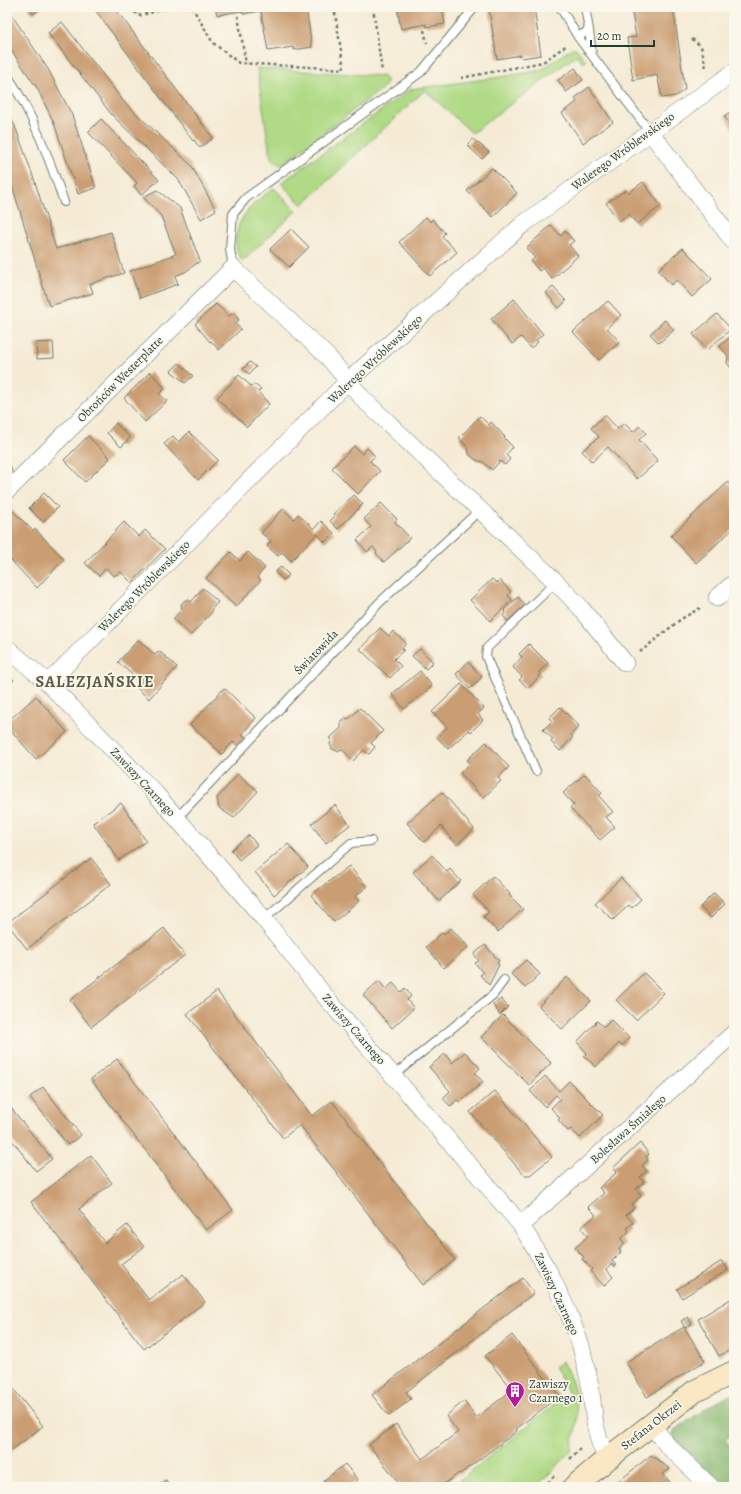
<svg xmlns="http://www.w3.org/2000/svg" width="741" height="1494" font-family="Alegreya,serif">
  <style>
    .green { fill: #b0da86; stroke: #688c5d }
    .forest { fill: #8cba73; stroke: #567c54 }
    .building { fill: #ca9d72 }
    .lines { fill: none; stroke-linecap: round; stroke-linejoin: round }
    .lane-casing { stroke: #6a7a6c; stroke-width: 10 }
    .street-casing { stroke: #6a7a6c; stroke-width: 18 }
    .secondary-casing { stroke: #6a7a6c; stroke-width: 24 }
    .path { stroke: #6a7a6c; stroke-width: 2.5; stroke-dasharray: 3 3; stroke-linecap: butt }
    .lane { stroke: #fff; stroke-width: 8 }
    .street { stroke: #fff; stroke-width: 17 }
    .secondary { stroke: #fae7c3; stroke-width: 22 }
    .labels { text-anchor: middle; stroke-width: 3.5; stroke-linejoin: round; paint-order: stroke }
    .street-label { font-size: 12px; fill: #1f3d34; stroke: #fbf7ec }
    .poi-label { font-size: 12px; fill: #1f3d34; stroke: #fbf7ec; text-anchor: start }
    .district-label { font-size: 16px; font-weight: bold; letter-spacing: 1px; fill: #5b5f4a; stroke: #fbf7ec }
  </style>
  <rect width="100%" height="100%" fill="#fbf7ec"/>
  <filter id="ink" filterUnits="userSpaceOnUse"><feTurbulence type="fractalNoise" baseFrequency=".025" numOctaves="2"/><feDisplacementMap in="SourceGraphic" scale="8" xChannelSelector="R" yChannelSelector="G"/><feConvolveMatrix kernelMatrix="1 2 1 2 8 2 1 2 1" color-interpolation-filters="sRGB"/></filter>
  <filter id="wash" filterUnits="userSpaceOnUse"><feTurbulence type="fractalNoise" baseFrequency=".012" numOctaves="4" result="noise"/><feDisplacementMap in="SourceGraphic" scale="16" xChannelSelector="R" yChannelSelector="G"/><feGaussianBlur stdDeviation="0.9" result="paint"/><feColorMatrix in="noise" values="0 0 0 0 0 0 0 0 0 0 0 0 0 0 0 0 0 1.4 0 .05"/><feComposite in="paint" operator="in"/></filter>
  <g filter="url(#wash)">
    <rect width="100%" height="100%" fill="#f5ebd5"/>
    <path class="green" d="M572 48H576L586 61 583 63 577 55 472 133 425 90 302 205 281 183 411 89 501 77 541 70Z
      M257 68 382 76C388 80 387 84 383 88L281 165 272 160 270 154Z
      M274 188 296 211 243 261C238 255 236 249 236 241 236 216 256 201 274 188Z
      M562 1361 571 1380 576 1395 577 1421 571 1452 536 1487H451L569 1393 554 1367Z"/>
    <path class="forest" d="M734 1393V1433L725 1440 734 1450V1487H721L673 1438V1435L675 1430 708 1407Z"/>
    <g id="blocks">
      <path class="building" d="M28 7H42L33 14Z
        M93 7H114L213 138 200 148 194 140 193 141Z
        M215 7H306L312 47 294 50 293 47 268 51 261 11 243 14 242 11 217 15Z
        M397 7H442L445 24 426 27V24L401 29Z
        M496 7H534L541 55 522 58 521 55 497 59 489 8Z
        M631 7H673L685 89 676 96 662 98 657 75 633 80 627 38 636 37Z
        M7 14 8 16 11 14 48 69 72 115 96 188 78 194 54 123 37 88 7 44Z
        M62 22 124 102 191 165 216 210 201 219 178 179 112 115 48 33Z
        M575 68 583 80 566 92 558 80Z
        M589 87 613 122 583 143 562 113 577 102 575 98Z
        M734 110V130L724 116Z
        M7 112 15 126 35 182 56 249 111 232 124 273 90 284 93 293 49 306 7 169Z
        M101 119 159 180 141 195 134 186 137 183 88 132Z
        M473 139 489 152 482 159 467 145Z
        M492 168 517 193 493 217 467 191Z
        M643 182 661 206 637 224 629 214 619 221 606 203 626 190 628 193Z
        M157 190 180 208 200 261 185 272 175 276 178 284 140 298 130 271 176 254 161 216 143 197Z
        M426 217 430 222 432 219 445 233 442 236 457 252 430 276 399 242Z
        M551 225 561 236 565 231 574 241 569 245 578 256 552 279 543 268 539 271 531 261 535 258 526 248Z
        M291 229 309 247 289 267 270 249Z
        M683 248 712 279 692 297 677 280 671 285 658 270Z
        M553 287 566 301 559 308 546 293Z
        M514 299 543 334 536 340 538 342 531 348 521 337 512 344 491 319Z
        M608 301 621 315 607 328 620 342 599 360 573 332Z
        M216 304 229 316 233 313 239 320 235 324 241 329 219 350 211 341 210 342 195 324Z
        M717 314 731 329 707 350 693 334Z
        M665 320 674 330 659 343 650 334Z
        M734 334V368H731L727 363 728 356 720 346Z
        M53 342 54 358 37 359 36 343Z
        M250 362 256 367 249 374 243 369Z
        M179 363 193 376 185 383 171 371Z
        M150 372 165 388 159 394 167 401 145 422 124 398Z
        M239 375 251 386 254 384 261 389 258 392 269 404 247 427 217 398Z
        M605 415 618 429 624 423 633 432 640 426 646 433 639 440 658 461 637 479 608 447 592 462 582 451 599 437 591 428Z
        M480 416 489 425 491 422 505 437 504 438 513 447 506 455 510 459 505 465 500 461 492 470 483 462 476 460 469 454 468 448 459 438Z
        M116 423 130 438 121 447 107 433Z
        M189 432 218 460 198 480 164 444 173 436 179 442Z
        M88 436 110 458 85 482 64 460Z
        M354 446 362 454 367 448 375 456 370 461 380 471 358 494 332 468Z
        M734 481V528L696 563 671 536 728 482 730 485Z
        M44 493 58 507 43 522 29 508Z
        M354 495 363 504 338 529 330 521 335 516 333 514Z
        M381 503 397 519 395 522 410 538 384 562 376 553 377 552 373 547 367 552 357 540 371 527 364 519Z
        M7 505 33 531 35 529 64 559 37 588 7 556Z
        M283 509 294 519 298 514 314 529 321 521 334 533 325 542 317 534 291 561 282 552 278 556 267 546 271 541 261 533Z
        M124 522 139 537 145 530 165 549 132 583 121 572 113 576 106 568 99 576 85 563Z
        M231 552 240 561 248 552 265 568 257 577 261 580 236 607 206 578Z
        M281 567 289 575 283 580 275 572Z
        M492 579 497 583 500 580 511 592 508 595 512 600 490 621 470 600Z
        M203 588 218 602 211 610 212 612 191 635 173 619 182 609 181 604 185 600H189L191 602Z
        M518 597 525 605 508 621 503 616 506 612 504 610Z
        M380 628 389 636 393 631 405 642V645L402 648 404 650 394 659 401 666 390 678 360 649Z
        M138 640 155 655 159 651 177 667 149 699 136 687 140 682 118 662Z
        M529 644 548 663 539 672 541 675 528 688 519 680 522 677 513 667 522 657 519 654Z
        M420 649 433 662 426 669 412 656Z
        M468 662 482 677 470 689 456 674Z
        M420 671 432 686 404 709 392 694Z
        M461 684 484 708 478 714 483 720 471 732 469 730 448 749 437 737 447 727 432 712Z
        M224 688 256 718 242 734 246 738 238 746 233 742 222 754 190 725Z
        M36 696 67 732 36 759 7 726V722Z
        M560 707 579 726 571 735 573 737 560 751 551 742 553 739 543 730 552 721 549 718Z
        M360 708 383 731 371 743 375 747 369 754 364 750 353 761 342 749 337 751 332 749 330 744 332 739 330 738 341 728V723L345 719 350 718Z
        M486 742 509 767 498 778 501 781 483 798 460 773 471 763 467 760Z
        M238 774 258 791 234 818 219 808 217 798Z
        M585 774 602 793 599 796 613 812 606 817 615 827 600 840 570 808 574 805 563 793Z
        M442 792 474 829 457 845 441 826 424 842 407 823Z
        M121 803 146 841 119 860 93 823Z
        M335 805 350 825 326 843 311 824Z
        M249 835 257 845 239 860 231 850Z
        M288 844 308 867 274 895 255 872Z
        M432 855 447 872 450 869 461 881 439 901 413 872Z
        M91 858 111 884 27 949 7 923Z
        M349 866 367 887 355 896 359 901 334 922 311 895Z
        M493 876 510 894 509 895 523 909 498 932 483 917 489 912 473 895Z
        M621 878 641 899 632 908 629 905 613 920 595 903Z
        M714 893 725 904 711 918 700 907Z
        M164 928 185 955 91 1027 70 1000Z
        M451 928 468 947 444 968 426 947 443 932 444 934Z
        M485 945 499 961 497 963 499 965 489 985 480 975 483 973 475 963 479 961 474 954Z
        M526 960 540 974 525 988 511 974Z
        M644 973 664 993 636 1020 616 1000Z
        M567 977 591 1001 562 1029 539 1006Z
        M379 981 386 989 393 983 401 992 405 988 411 996 407 1000 414 1008 392 1028 363 995Z
        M217 991 312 1116 332 1101 455 1260 423 1285 300 1125 283 1138 187 1014Z
        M501 999 508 1007 500 1015 493 1005Z
        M503 1015 551 1063 529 1085 481 1037Z
        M611 1020 629 1038 622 1046 619 1043 596 1067 584 1056 587 1053 577 1042 597 1021 604 1027Z
        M465 1052 480 1068 475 1073 483 1082 460 1102 457 1100 450 1106 443 1098 450 1091 429 1067 445 1054 452 1063Z
        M117 1059 233 1210 206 1230 91 1079Z
        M545 1076 559 1091 569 1081 603 1115 580 1138 571 1129 568 1131 558 1120 560 1118 551 1108 560 1099 556 1095 545 1107 530 1091Z
        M43 1087 81 1135 68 1145 30 1097Z
        M495 1091 552 1157 530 1175H524L470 1112Z
        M7 1103 52 1159 36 1171 7 1134Z
        M640 1143 649 1154 646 1157 648 1160 642 1165 647 1171 640 1177 644 1182 636 1189 641 1196 631 1205 634 1208 626 1215 633 1223 627 1228 629 1231 621 1239 625 1244 619 1249 621 1252 612 1261 616 1265 615 1267 612 1264 606 1269 613 1277 604 1286 590 1271 592 1269 582 1259 584 1257 575 1248 588 1236 581 1228 596 1215 588 1207 604 1193 599 1188 617 1172 613 1168Z
        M91 1155 112 1183 79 1209 105 1243 127 1225 144 1247 121 1264 149 1300 183 1274 205 1302 144 1349 31 1202Z
        M722 1261 728 1270 682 1298 677 1289Z
        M523 1278 534 1293 406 1392 411 1399 389 1416 372 1395Z
        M734 1297V1348L719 1356 698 1319Z
        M688 1317 692 1324 685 1328 681 1321Z
        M684 1327 705 1361 647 1397 626 1362Z
        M512 1335 559 1396 516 1429 517 1431 460 1474 459 1473 440 1487H402L369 1445 396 1424 422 1459 458 1432 446 1416 464 1401 476 1418 512 1390 485 1356Z
        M7 1381 43 1426 7 1454Z
        M651 1455 670 1469 663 1474 674 1487H624L619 1481Z
        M345 1464 358 1480 349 1487H328L323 1481Z
        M166 1480 171 1487H156Z"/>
    </g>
  </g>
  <g filter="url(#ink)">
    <use href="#blocks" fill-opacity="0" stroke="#6a7a6c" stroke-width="1"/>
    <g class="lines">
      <g class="lane-casing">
        <path id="lane" d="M560 7 578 37 650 132
          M733 7 734 12
          M589 30 592 55
          M578 37 589 30 585 7
          M7 75C33 113 49 159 64 202
          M233 268 230 249 233 214 246 198 421 72 475 7
          M7 469 9 489
          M536 771 486 657 487 648 556 582
          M177 818 379 603 480 510
          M264 919 351 843 371 841
          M394 1075 493 995 504 980"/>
      </g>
      <g class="street-casing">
        <path id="street" d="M650 132 734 242
          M7 491 233 268 328 357 363 399 556 582 580 607 625 663
          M717 598 734 583
          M7 648 48 683 155 793 264 919 324 995 521 1225 549 1272 569 1314 581 1346 590 1385 595 1424 600 1443 607 1459
          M48 683 347 382 522 225 734 72
          M521 1225 734 1033
          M651 1424 667 1445 711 1487"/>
      </g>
      <g class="secondary-casing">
        <path id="secondary" d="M574 1487 607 1459 695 1391 734 1372"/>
      </g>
      <path class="path" d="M131 7 138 16 172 7
        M192 7 213 43 239 63 344 69 334 7
        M373 7 382 72
        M74 8 76 7
        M238 16 246 64
        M424 30 427 43
        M692 39 701 46 706 68
        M461 78 543 62 567 45
        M640 652 681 619 700 608
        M7 680H14
        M570 1459 579 1450 580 1446
        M544 1487 554 1476"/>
      <use href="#lane" class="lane"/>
      <use href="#street" class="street"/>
      <use href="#secondary" class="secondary"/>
    </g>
  </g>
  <defs>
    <g id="building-pin" transform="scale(1)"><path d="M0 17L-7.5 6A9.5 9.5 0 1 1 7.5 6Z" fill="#b5179e" stroke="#fbf7ec"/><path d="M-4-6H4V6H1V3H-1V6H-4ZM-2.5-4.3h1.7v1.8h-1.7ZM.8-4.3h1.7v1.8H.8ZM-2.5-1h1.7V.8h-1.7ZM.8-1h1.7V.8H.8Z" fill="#fff"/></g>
  </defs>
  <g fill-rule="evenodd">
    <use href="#building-pin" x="515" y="1391"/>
  </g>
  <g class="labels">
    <g class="street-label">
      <text transform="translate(623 151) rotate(-36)" y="4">Walerego Wróblewskiego</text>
      <text transform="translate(375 359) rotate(-43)" y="4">Walerego Wróblewskiego</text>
      <text transform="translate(120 379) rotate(-45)" y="4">Obrońców Westerplatte</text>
      <text transform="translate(144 586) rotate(-45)" y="4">Walerego Wróblewskiego</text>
      <text transform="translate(316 652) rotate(-46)" y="4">Światowida</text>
      <text transform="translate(143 782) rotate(47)" y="4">Zawiszy Czarnego</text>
      <text transform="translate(354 1029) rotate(49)" y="4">Zawiszy Czarnego</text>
      <text transform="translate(628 1129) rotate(-42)" y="4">Bolesława Śmiałego</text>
      <text transform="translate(557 1294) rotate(65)" y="4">Zawiszy Czarnego</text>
      <text transform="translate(651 1425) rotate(-38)" y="4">Stefana Okrzei</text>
    </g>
    <g class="poi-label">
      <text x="529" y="1388">Zawiszy<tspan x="529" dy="14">Czarnego 1</tspan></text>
    </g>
    <g class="district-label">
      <text x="95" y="687">SALEZJAŃSKIE</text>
    </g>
  </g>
  <rect width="741" height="1494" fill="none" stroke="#fbf7ec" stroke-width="24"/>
  <path d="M591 40v6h63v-6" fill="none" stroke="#1f3d34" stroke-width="2"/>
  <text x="597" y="40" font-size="12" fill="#1f3d34" stroke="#fbf7ec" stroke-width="3" paint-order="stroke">20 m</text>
</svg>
